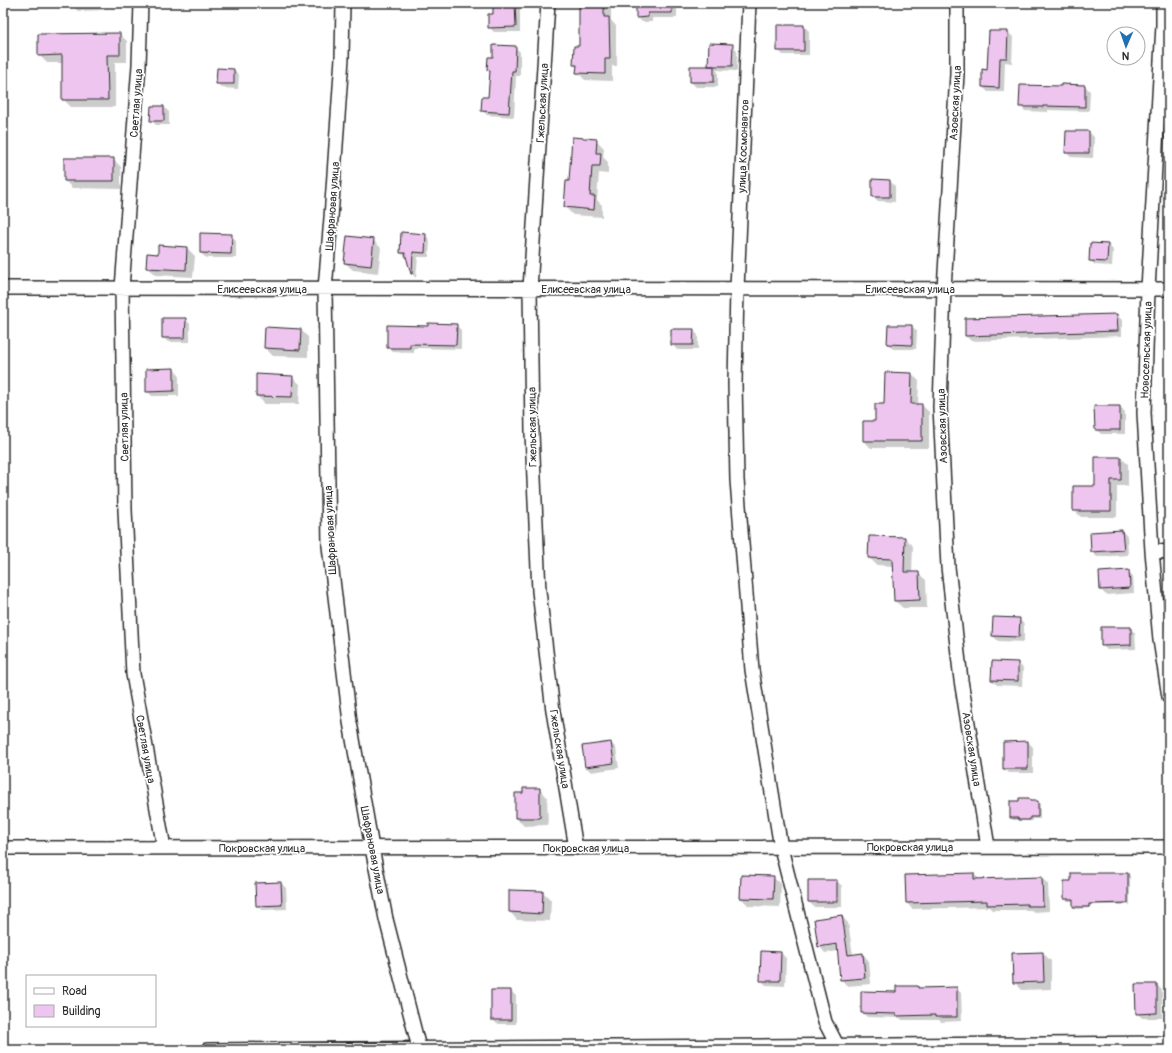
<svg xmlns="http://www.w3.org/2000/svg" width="1172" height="1053" font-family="Pangolin,sans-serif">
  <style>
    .shadow { fill: #0003 }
    .building { fill: #eec5ee; stroke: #2b2b2b }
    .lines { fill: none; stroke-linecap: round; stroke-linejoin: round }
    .minor-casing { stroke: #2b2b2b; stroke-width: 16 }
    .minor { stroke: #fff; stroke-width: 13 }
    .labels { text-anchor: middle; stroke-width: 3.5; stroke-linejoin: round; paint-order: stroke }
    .street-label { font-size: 11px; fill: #2b2b2b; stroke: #fff }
  </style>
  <rect width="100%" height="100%" fill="#fff"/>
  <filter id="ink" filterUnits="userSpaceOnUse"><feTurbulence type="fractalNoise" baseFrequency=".025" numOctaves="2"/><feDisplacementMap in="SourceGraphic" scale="8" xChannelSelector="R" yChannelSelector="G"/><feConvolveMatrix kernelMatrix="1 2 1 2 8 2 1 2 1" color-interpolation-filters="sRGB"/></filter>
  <g filter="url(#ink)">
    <path class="shadow" d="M70 3H104V10L78 11Z
      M494 3H520V32H494L489 27 494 15Z
      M580 3H611V20L616 26V54L617 56V66H612V81L585 80 577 72 578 68 574 65 580 47Z
      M637 3H672L677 7V18H652V22H642L637 17Z
      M778 26H804L809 31V55H783L778 50Z
      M1008 32 1013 37 1012 63 1005 62 1004 92H988L983 87 988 71Z
      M119 34 127 41V62H115V107H71L63 99V63H47L39 55Z
      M732 45 737 50V71L716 70 718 72V87H696L691 82 711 67Z
      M515 47 520 52V76H516L514 117 487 115 482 110 489 98 490 72 488 70 494 58Z
      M234 70 239 75 238 89 222 88 217 83Z
      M1085 86 1090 91 1089 111 1048 110V112L1025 111 1020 106 1062 87Z
      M164 107 169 112V125H156L151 120Z
      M1067 132H1089L1094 137 1093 158 1071 157 1066 152Z
      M596 140 604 148 603 157 608 162V174L599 173 597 200 602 205V217L573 215 565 207Z
      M113 159 121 167V189L72 188 65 181Z
      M890 181 895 186V202L878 201 873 196Z
      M231 235 236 240V258H206L201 253Z
      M425 235 430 240 429 257H418L416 278 411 273 407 258 401 253Z
      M373 240 381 248 378 273 353 270 345 263Z
      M1108 245 1113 250 1112 266 1095 265 1090 260Z
      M187 248 195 256 193 277 155 275 147 267Z
      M1117 315 1122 320V336L971 341 966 336Z
      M185 319 190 324V342H168L163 337Z
      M456 325 461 330V349L414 348V353L393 352 388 347 429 327Z
      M912 326 917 331 916 349H893L888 344Z
      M301 330 308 337V357L273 356 265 348Z
      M693 330 698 335V350H677L672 344Z
      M174 369 179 375V396H152L147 391Z
      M912 374 919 381 918 405H922L929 412V448H871L864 441Z
      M292 377 300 384 299 404H265L257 396Z
      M1096 407H1120L1125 412V434H1101L1096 429Z
      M1121 458 1128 464V486H1117V517H1081L1074 510 1096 487Z
      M1122 531 1127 536 1128 555 1097 557 1092 552 1091 533Z
      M905 538 913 546 912 573H918L926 580 927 608H903L895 601 894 566 877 565 869 558Z
      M1128 571 1133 576 1134 593 1106 595 1101 590Z
      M994 618 1019 619 1024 624V642L998 641 993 636Z
      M1130 628 1135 633 1136 649 1107 650 1102 645Z
      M993 662 1018 663 1023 668 1022 686 997 685 992 680Z
      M1028 742 1033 747V773H1009L1004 768Z
      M611 743 616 748 619 768 591 772 586 767 583 747Z
      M540 789 547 797 548 825 524 826 516 818Z
      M1029 799 1031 802H1038L1040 804V819H1032V821H1021L1019 820H1013L1011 817 1020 802Z
      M974 874 980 880 1042 878 1048 884 1049 911 1034 912 1031 910H993L990 907 912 909 907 903Z
      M1128 874 1130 876V905H1091L1090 908 1077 909 1074 906V901H1068L1065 899Z
      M773 877 781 885 780 907 749 906 741 898Z
      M837 881 842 886V907H814L809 902Z
      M281 883 286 888 287 909 262 910 257 905Z
      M510 891 543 892 551 900 550 921 517 920 510 912Z
      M842 916 848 923 853 955 863 954 869 961 871 984 847 986 841 979 839 951 825 953 819 946Z
      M781 953 786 958 785 986 766 985 761 980Z
      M1043 953 1051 961V989L1022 990 1014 982Z
      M1157 985 1162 990V1018H1142L1137 1013Z
      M917 987 920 989 956 988 961 993 962 1021 941 1022 939 1020H902L900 1018 867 1017 862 1012 897 993Z
      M511 991 516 996V1024H497L492 1019Z"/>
    <path class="building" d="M493 3H515L516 27 488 28V14H493Z
      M579 3H604V17H609L610 59H605V74L576 73 577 65H573L574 46H579Z
      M636 3H672V13H648V17L636 18Z
      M777 25H804V51H777Z
      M989 31H1008L1007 58H1000L999 88 982 87V69L987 70Z
      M120 33V55H107L108 100H62V55L38 56V34Z
      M709 43 733 44 732 66H708Z
      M493 45 516 46 515 71H512L509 113 481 111 482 97H488L490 71 487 70 488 57H493Z
      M690 66H714V82H690Z
      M217 68 234 69V84H216Z
      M1061 84 1085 85V107L1043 106V107H1019L1020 85 1061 86Z
      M151 106H164V121H150Z
      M1066 131H1089V153H1065Z
      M572 137 597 139 596 153H601L600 166H592L590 196H595L594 210 564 207 566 181H569Z
      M64 158H114V181H64Z
      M872 179 890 180V197H872Z
      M401 232 426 234 425 253 413 252 412 274H411L405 253H400Z
      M200 233 232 234 231 254 200 253Z
      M347 236 374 239 371 266 344 263Z
      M1090 243 1108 244 1107 262 1089 261Z
      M158 245 187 247 186 270 146 268 147 253 158 254Z
      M1117 314 1118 331 965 336V318Z
      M162 318H186L185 338H162Z
      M428 323 457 324 456 345 410 344V348H387V325L428 326Z
      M888 325H912V345L887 344Z
      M265 327 301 329 300 350 264 348Z
      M671 329H694L693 345H671Z
      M174 368V391L146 392V369Z
      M885 372 912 373 911 404H922V441H863V421H875V404H884Z
      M256 374 293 376 292 397 256 396Z
      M1094 406H1120V430H1095Z
      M1095 457H1121V480H1111V511H1073V486H1095Z
      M1122 530 1124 550 1091 552 1090 532Z
      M869 536 905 537 904 572H919L920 600 894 601 892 559 868 558Z
      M1129 570 1130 588 1100 590 1099 572Z
      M993 617 1020 618 1019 637 992 636Z
      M1101 627H1131V645L1101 646Z
      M992 661 1018 662V681L991 680Z
      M1028 741V769H1003V742Z
      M611 742 614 763 585 767 582 746Z
      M523 788H540V818H515V793H523Z
      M1019 798H1029L1030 801H1038V817H1030V820H1018V818H1010V801H1019Z
      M974 873V879L1042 877 1043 906H1027V904L987 905V901L906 903 905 875Z
      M1071 873H1128V903L1089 904V907H1073V899H1064V881H1071Z
      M741 875 774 876 773 899 740 898Z
      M808 880H837V902H808Z
      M281 882 282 905 256 906 255 883Z
      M509 890 543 891 542 914 509 912Z
      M842 915 848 955 863 953 865 978 840 980 837 944 818 947 814 919Z
      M761 951 781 952 780 981H760Z
      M1043 952 1044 982 1013 983 1012 953Z
      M1135 984H1157V1013L1136 1014Z
      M896 986H918V988L957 987V1017H935V1015L896 1016V1014L861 1013V991L896 992Z
      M491 990H511V1020H491Z"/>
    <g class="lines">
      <g class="minor-casing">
        <path id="minor" d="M141 3 139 65 122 288 125 510 133 674 164 848
          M343 3 342 58 331 218 325 289 329 546 350 722 372 848 386 919 419 1048
          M548 3 530 289 532 433 539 591 553 711 576 848
          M749 3 737 289 735 383 737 480 752 670 781 848 825 1022 837 1045
          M957 3V74L944 289 940 407 948 567 961 680 988 847
          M1163 3V25L1148 289 1144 413 1152 551 1160 640 1169 697
          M3 288 1169 289
          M1152 551 1169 552
          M3 848 1169 847
          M207 1050 1169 1043"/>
      </g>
      <use href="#minor" class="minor"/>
    </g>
  </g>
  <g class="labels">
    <g class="street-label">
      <text transform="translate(136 103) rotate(-86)" y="4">Светлая улица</text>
      <text transform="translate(542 103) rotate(-87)" y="4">Гжельская улица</text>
      <text transform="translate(955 103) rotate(-87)" y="4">Азовская улица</text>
      <text transform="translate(743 146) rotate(-88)" y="4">улица Космонавтов</text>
      <text transform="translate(332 206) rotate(-86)" y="4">Шафрановая улица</text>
      <text x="262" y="293">Елисеевская улица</text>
      <text x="586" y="293">Елисеевская улица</text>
      <text x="910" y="293">Елисеевская улица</text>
      <text transform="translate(1146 350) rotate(-88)" y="4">Новосельская улица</text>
      <text transform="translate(942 426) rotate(-92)" y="4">Азовская улица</text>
      <text transform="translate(124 427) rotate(-91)" y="4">Светлая улица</text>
      <text transform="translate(532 427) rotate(-91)" y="4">Гжельская улица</text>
      <text transform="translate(330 530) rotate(-93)" y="4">Шафрановая улица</text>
      <text transform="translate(146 749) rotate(80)" y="4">Светлая улица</text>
      <text transform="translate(560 749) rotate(81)" y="4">Гжельская улица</text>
      <text transform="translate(972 749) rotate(81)" y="4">Азовская улица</text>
      <text x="910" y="851">Покровская улица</text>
      <text x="262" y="852">Покровская улица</text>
      <text x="586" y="852">Покровская улица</text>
      <text transform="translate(373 850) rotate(79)" y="4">Шафрановая улица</text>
    </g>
  </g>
  <rect width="1172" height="1053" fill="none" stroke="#fff" stroke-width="16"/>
  <rect x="8" y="8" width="1156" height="1037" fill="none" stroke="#2b2b2b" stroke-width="1.5" filter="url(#ink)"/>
  <rect x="26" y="975" width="130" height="52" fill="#ffffff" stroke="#aaaaaa"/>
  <rect x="34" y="988" width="20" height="6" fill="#ffffff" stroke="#aaaaaa"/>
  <text x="62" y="995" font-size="12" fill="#2b2b2b">Road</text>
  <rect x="34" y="1005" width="20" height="12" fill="#eec5ee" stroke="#aaaaaa"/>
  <text x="62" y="1015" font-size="12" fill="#2b2b2b">Building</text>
  <g transform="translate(1126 46) rotate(182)"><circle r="19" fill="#ffffff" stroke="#aaaaaa"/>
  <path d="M0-3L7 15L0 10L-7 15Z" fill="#1f6fb2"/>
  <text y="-6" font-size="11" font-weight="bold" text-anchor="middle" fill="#2b2b2b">N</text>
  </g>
</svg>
